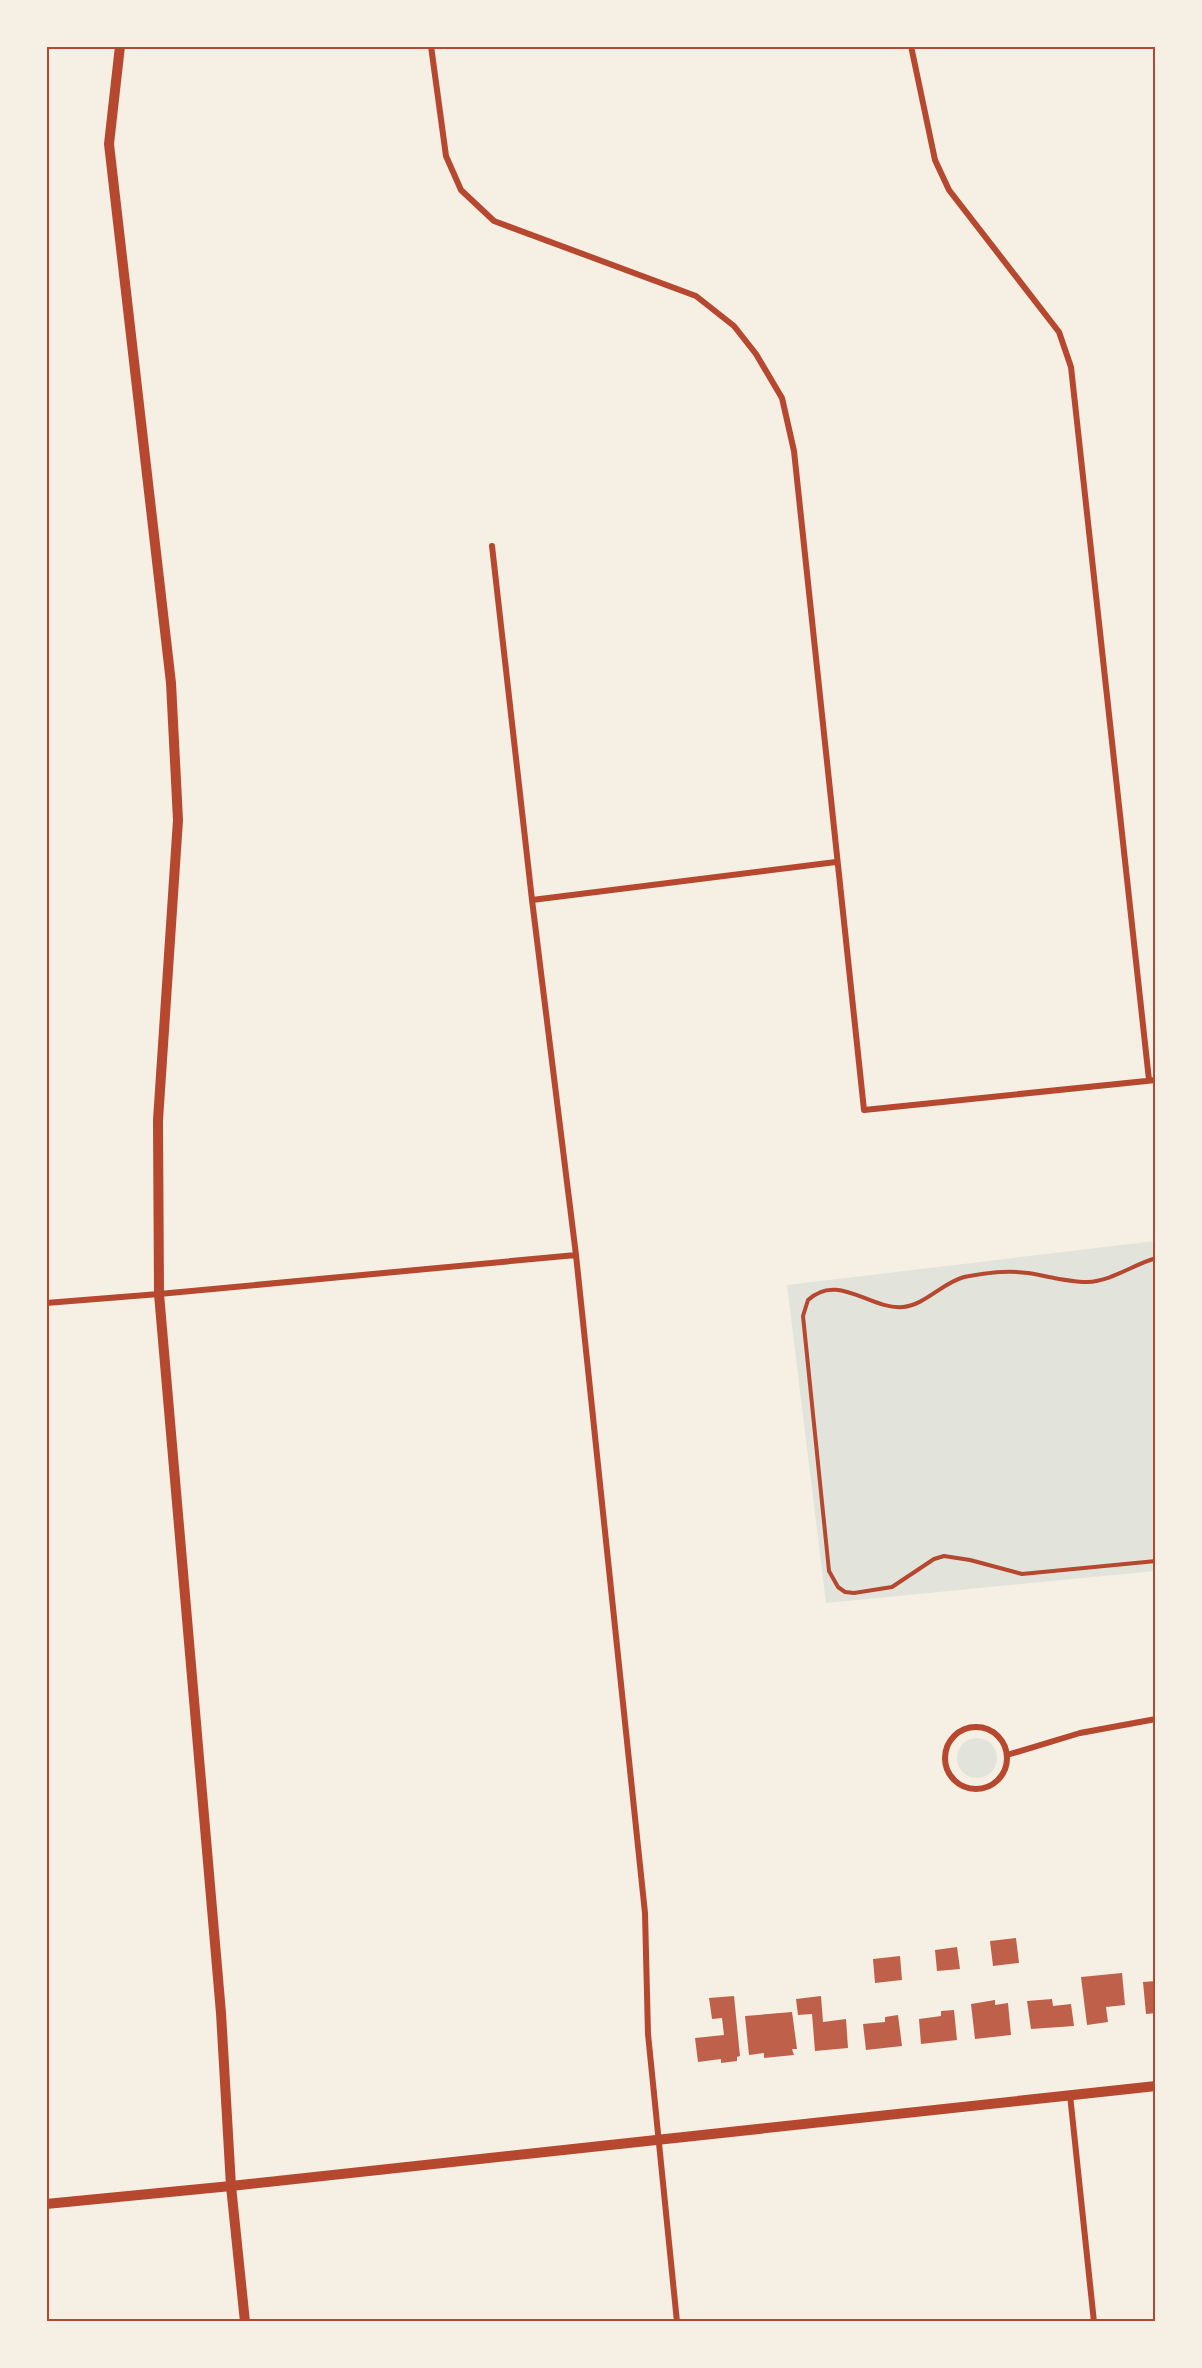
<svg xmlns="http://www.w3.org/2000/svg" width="1202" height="2368" font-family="'Roboto Serif',serif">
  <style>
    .green { fill: #e2e4dc }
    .building { fill: #bf614a }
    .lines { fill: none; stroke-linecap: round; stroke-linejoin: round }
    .path { stroke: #b5482f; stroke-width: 4 }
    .minor { stroke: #b5482f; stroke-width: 6 }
    .tertiary { stroke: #b5482f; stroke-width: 10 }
    .neatline { fill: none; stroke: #b5482f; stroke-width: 2 }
  </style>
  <rect width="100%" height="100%" fill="#f6efe4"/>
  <path class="green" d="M1155 1241V1571L826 1603 787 1285Z
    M957 1758a20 20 0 1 1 40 0a20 20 0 1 1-40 0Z"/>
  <path class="building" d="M1016 1938 1019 1963 993 1966 990 1941Z
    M957 1947 960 1969 937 1971 935 1950Z
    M900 1956 902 1980 875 1983 873 1959Z
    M1122 1973 1125 2005 1106 2007 1108 2022 1087 2025 1081 1977Z
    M1156 1981V2013L1146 2014 1143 1982Z
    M734 1996 740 2056 737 2057V2061L721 2063V2059L698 2062 695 2038 724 2035 722 2018 712 2019 709 1998Z
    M821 1996 823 2022 846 2019 848 2048 815 2051 812 2014 798 2015 796 1999Z
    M1052 1999 1053 2006 1071 2004 1074 2026 1031 2029 1027 2001Z
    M995 2000V2005L1008 2003 1011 2035 975 2039 971 2004Z
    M954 2010 957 2040 921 2044 919 2019 941 2016V2011Z
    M792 2012 797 2049H792L794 2055 764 2058V2053L749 2055 745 2016Z
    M898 2015 902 2046 866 2050 863 2024 885 2022V2017Z"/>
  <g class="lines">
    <path class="path" d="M1156 1258C1132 1265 1112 1281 1087 1282 1067 1282 1047 1276 1028 1273 1008 1270 984 1273 964 1277 942 1283 925 1305 903 1307 870 1310 838 1272 808 1300L803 1316 829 1571 838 1587 845 1592 854 1593 892 1587 934 1559 944 1556 970 1560 1022 1574 1156 1561"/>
    <path class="minor" d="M431 46 446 156 461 190 494 221 696 296 734 326 756 354 782 398 794 451 864 1110 1156 1080
      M911 46 935 160 949 190 1059 332 1071 367 1149 1080
      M492 546 532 900 576 1255 645 1913 648 2034 677 2322
      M532 900 836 862
      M46 1303 159 1294 576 1255
      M945 1758a31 31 0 1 1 62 0a31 31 0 1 1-62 0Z
      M1007 1755 1080 1733 1156 1719
      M1070 2095 1094 2322"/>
    <path class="tertiary" d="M120 46 109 144 171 683 178 820 158 1120 159 1294 221 2013 231 2186 245 2322
      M46 2204 231 2186 1156 2086"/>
  </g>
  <rect width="1202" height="2368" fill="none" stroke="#f6efe4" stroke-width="96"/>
  <rect x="48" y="48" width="1106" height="2272" class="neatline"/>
</svg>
